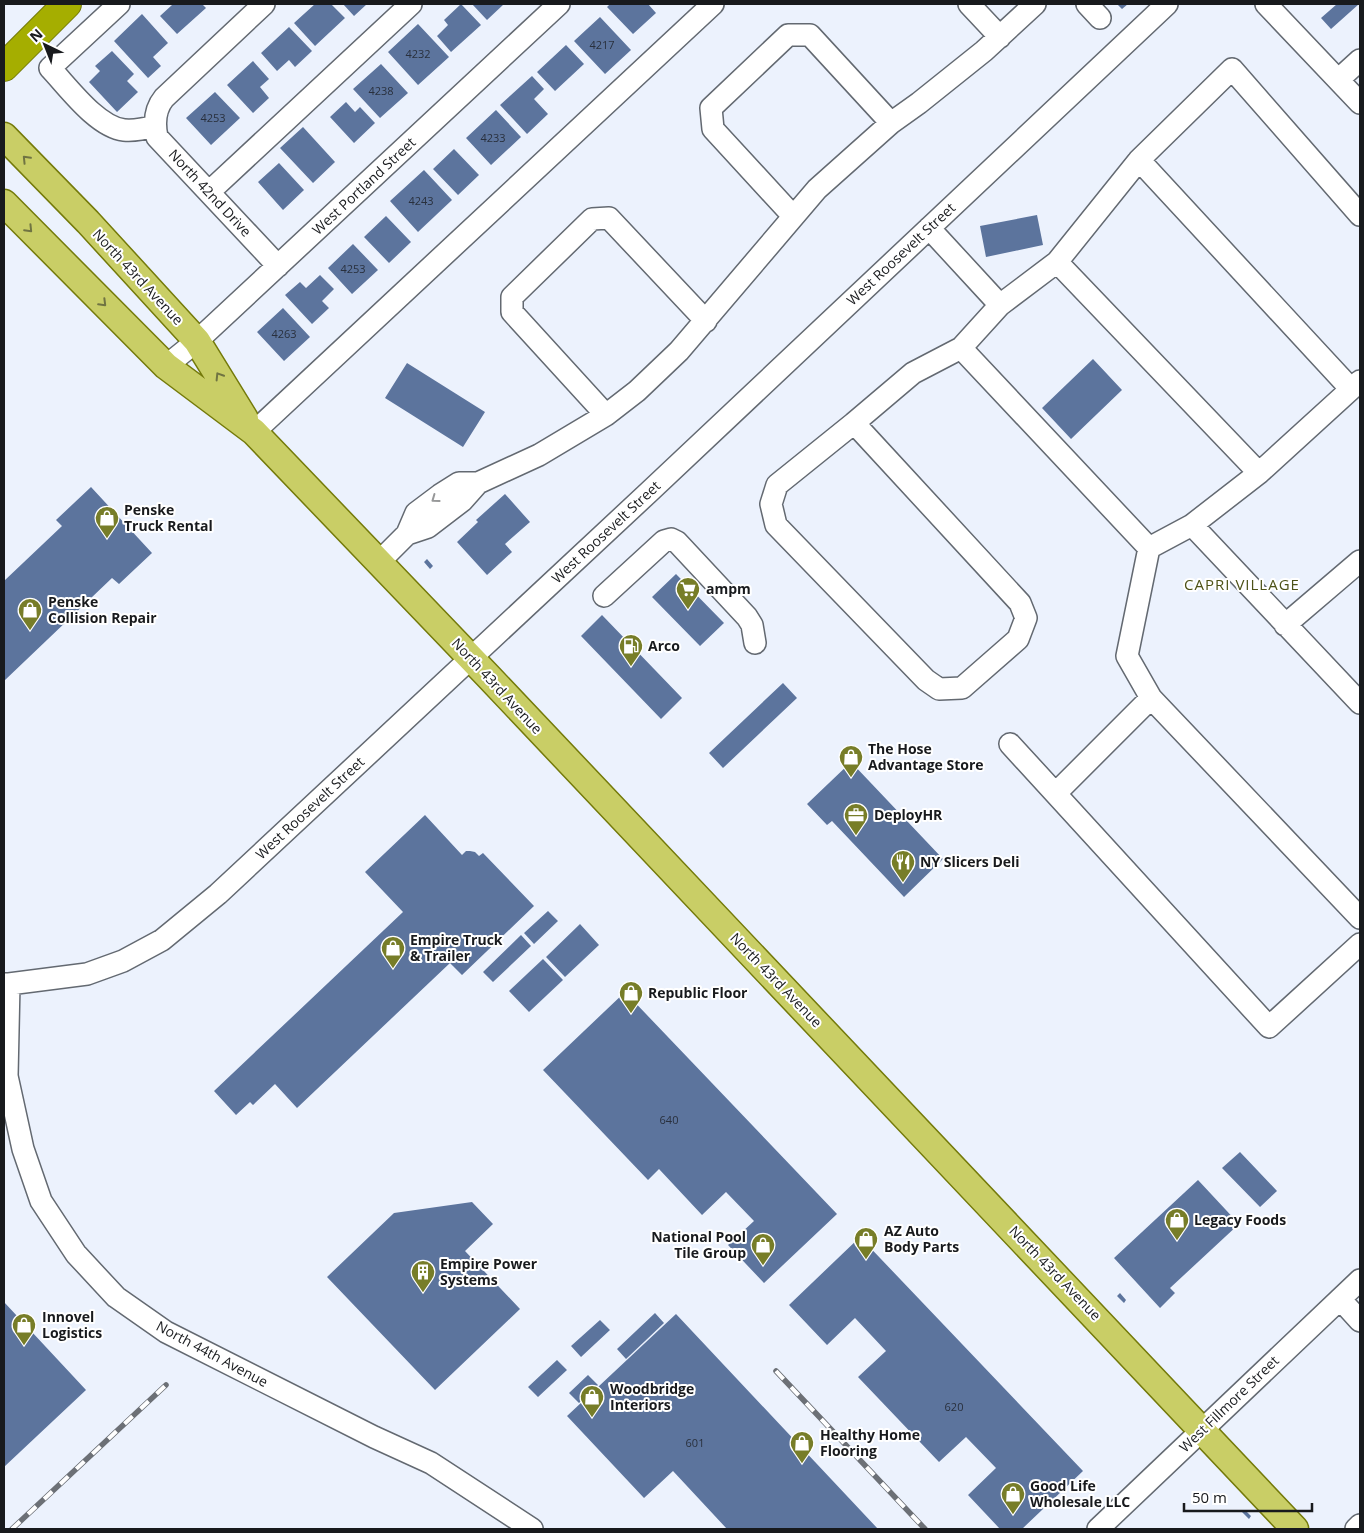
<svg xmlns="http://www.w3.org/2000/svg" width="1364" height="1533" font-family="'Open Sans',sans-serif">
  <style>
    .building { fill: #5c749d }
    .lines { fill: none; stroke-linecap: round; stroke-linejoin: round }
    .minor-casing { stroke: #636971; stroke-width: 24 }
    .major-casing { stroke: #747a0a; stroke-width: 29 }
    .highway-casing { stroke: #747a0a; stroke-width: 30 }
    .minor { stroke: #fff; stroke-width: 21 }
    .major { stroke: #c9ce66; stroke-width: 26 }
    .highway { stroke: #a5ae00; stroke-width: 28 }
    .rail-casing { stroke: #6c7076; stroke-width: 5.5 }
    .rail { stroke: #fff; stroke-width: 4; stroke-dasharray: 11; stroke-linecap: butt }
    .oneway { stroke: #707442 }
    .oneway2 { stroke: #979899 }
    .labels { text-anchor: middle; stroke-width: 4; stroke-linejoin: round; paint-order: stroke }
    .number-label { font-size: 11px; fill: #29303d }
    .street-label { font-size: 14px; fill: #181a1d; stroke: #fff }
    .poi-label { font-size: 14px; font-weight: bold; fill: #181a1d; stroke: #fff; text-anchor: start }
    .neighbourhood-label { font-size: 15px; letter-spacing: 1px; fill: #4d5217; stroke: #fff }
  </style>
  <rect width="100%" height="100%" fill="#ecf2fd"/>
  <path class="building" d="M171 4H202L206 8 177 34 160 16 172 5Z
    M315 4H331L345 18 315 46 294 23Z
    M343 4H367L354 16Z
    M461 4 481 25 451 52 437 36 448 25 444 20Z
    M472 4H504L487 20Z
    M610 4H648L656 13 633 34 607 7Z
    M1117 4H1128L1122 9Z
    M1337 4H1359L1331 29 1321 18Z
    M142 14 168 43 153 57 161 66 148 78 114 41Z
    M600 17 631 50 605 74 574 41Z
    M418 24 449 57 418 85 388 52Z
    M289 27 312 51 295 67 289 60 277 71 261 53Z
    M566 45 584 64 555 91 537 72Z
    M112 51 134 74 127 81 138 92 117 112 89 82 100 71 95 66Z
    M253 61 269 79 260 87 269 98 253 113 227 85Z
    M381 64 408 93 380 118 353 89Z
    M532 76 544 89 534 99 548 114 527 134 500 105Z
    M215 92 240 118 211 145 186 118Z
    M346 102 355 112 360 107 375 123 354 143 330 117Z
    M496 110 521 137 491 165 466 138Z
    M303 127 335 162 313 183 280 148Z
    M454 149 479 175 458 195 433 169Z
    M279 163 304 190 283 210 258 182Z
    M424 170 452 200 418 232 390 201Z
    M1037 215 1043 245 986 257 980 226Z
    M386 216 411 242 389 263 364 237Z
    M353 244 378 270 352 294 328 268Z
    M320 275 334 289 322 301 329 308 312 324 285 295 300 282 306 288Z
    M283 308 310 337 284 361 257 332Z
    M1093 359 1122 390 1071 439 1042 408Z
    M407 363 485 412 463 447 385 398Z
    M91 487 152 553 119 584 112 578 4 681V581L62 526 56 520Z
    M505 494 530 522 505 544 512 552 487 575 457 542 478 522 476 520Z
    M427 559 433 566 430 569 424 562Z
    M676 574 724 623 700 646 652 597Z
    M602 615 682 698 661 719 581 636Z
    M783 683 797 698 723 768 709 753Z
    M851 762 943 859 904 897 832 821 827 825 807 804Z
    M425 815 462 855 466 851H470L475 852 479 856 483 853 534 906 462 975 450 963 297 1108 275 1084 253 1105 250 1102 236 1115 214 1091 403 912 365 872Z
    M548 911 558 921 534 944 524 933Z
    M580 924 599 945 565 977 546 957Z
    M521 935 531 946 493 982 483 972Z
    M543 959 563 980 529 1012 509 991Z
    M625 992 837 1214 764 1283 728 1245 754 1221 726 1192 702 1215 659 1169 648 1180 543 1070Z
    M1240 1152 1277 1191 1260 1207 1222 1168Z
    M1198 1180 1239 1224 1170 1288 1175 1293 1160 1308 1114 1258Z
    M472 1202 493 1224 465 1251 520 1309 435 1390 327 1277 394 1213Z
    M860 1237 1083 1471 1022 1529H1000L968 1495 996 1468 966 1437 939 1462 858 1377 886 1351 855 1318 827 1345 789 1305Z
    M1120 1293 1126 1300 1124 1303 1117 1296Z
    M4 1302 86 1390 4 1467Z
    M655 1313 664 1323 626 1359 617 1349Z
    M676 1314 878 1529H727L673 1471 644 1498 567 1416Z
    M600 1320 610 1330 581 1357 571 1346Z
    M557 1360 567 1370 538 1397 528 1387Z
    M588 1375 598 1385 579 1403 569 1393Z
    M1245 1510 1251 1516 1249 1519 1242 1512Z"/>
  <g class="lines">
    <g class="minor-casing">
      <path id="minor" d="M119 4 50 68C68 87 97 127 124 130 135 131 144 129 154 126
        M264 4 164 98C155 109 154 123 157 137L278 266
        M969 4 1000 37
        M1087 4 1100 18
        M1266 4 1360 103
        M1338 80 1360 60
        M1139 160 1350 388
        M209 192 411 4
        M793 216 713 129 711 108 788 35H810L891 123
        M929 228 1000 305
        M1057 262 1259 473
        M961 348 1149 548 1127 656 1151 698 1360 918
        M166 366 197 341 559 4
        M606 415 512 312V297L592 219 609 218 706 321
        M854 423 1020 603 1026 618 1018 639 962 688 939 689 926 680 776 525 771 504 777 485Z
        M854 423 913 373 961 348 1000 305 1057 262 1139 160 1232 69 1360 215
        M254 432 713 4
        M1192 525 1360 703
        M407 534 416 513 440 495 459 483H478
        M1149 548 1192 525 1259 473 1360 381
        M379 562 407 534 428 527 462 501 478 483 539 455 606 415 637 391 679 351 817 189 891 123 919 103 984 51 1035 4
        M604 596 664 541 671 539 677 542 747 617 752 625 755 643
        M1285 625 1360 561
        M1010 744 1269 1027 1360 944
        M1056 793 1151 698
        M4 984H9L87 974 123 961 162 940 218 894 649 492 1167 4
        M9 984 7 1076 23 1149 41 1201 76 1254 116 1297 166 1332 374 1437 431 1463 532 1529
        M1340 1299 1360 1321
        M1098 1529 1360 1280
        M1356 1529 1360 1525"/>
    </g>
    <g class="major-casing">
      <path id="major" d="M4 136 88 222 197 341 245 419
        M4 203 166 366 254 432 488 676 1295 1529"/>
    </g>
    <g class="highway-casing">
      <path id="highway" d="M4 67 67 4"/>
    </g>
    <use href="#minor" class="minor"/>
    <use href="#major" class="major"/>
    <use href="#highway" class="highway"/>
    <g class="rail-casing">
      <path id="rail" d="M776 1371 925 1529
        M12 1529 166 1385"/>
    </g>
    <use href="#rail" class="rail"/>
  </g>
  <defs><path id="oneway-chevron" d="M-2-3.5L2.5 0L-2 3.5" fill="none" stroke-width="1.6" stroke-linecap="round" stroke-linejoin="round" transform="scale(1.25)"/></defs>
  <g class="oneway">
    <use href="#oneway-chevron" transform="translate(26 159) rotate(-134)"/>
    <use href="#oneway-chevron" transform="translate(29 229) rotate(46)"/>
    <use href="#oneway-chevron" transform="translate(103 303) rotate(45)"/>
    <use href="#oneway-chevron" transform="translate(219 376) rotate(-122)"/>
  </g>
  <use class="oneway2" href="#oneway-chevron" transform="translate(435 499) rotate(144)"/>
  <defs>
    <g id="shop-pin" transform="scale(1.25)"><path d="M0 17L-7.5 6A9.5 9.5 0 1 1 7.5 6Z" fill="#777d28" stroke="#fff"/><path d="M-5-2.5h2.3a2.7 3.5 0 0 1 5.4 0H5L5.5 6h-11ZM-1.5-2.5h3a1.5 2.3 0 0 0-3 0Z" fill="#fff"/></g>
    <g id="supermarket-pin" transform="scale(1.25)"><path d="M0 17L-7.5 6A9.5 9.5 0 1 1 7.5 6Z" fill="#777d28" stroke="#fff"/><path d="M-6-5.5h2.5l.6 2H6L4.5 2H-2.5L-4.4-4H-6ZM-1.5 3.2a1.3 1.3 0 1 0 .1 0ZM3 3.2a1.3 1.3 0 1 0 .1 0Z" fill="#fff"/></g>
    <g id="fuel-pin" transform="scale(1.25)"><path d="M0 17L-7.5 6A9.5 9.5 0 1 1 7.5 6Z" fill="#777d28" stroke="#fff"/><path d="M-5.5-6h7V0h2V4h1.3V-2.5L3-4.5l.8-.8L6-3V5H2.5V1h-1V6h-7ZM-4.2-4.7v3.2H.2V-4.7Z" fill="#fff"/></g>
    <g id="office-pin" transform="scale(1.25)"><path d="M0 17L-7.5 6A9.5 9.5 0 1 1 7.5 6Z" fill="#777d28" stroke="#fff"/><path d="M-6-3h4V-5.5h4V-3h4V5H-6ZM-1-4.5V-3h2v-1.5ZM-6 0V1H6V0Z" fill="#fff"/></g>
    <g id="restaurant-pin" transform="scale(1.25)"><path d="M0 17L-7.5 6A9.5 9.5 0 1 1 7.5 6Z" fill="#777d28" stroke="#fff"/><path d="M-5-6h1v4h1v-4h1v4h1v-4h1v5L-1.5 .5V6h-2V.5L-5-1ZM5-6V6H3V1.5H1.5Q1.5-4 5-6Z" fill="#fff"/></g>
    <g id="building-pin" transform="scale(1.25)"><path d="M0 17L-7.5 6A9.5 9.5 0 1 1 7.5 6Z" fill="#777d28" stroke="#fff"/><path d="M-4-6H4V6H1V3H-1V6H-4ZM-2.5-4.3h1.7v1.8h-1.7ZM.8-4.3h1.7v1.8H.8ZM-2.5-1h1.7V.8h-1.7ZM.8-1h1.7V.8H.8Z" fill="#fff"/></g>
  </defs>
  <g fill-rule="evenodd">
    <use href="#shop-pin" x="107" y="518"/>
    <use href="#supermarket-pin" x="688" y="589"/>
    <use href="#shop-pin" x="30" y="610"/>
    <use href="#fuel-pin" x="631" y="646"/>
    <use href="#shop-pin" x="851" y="757"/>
    <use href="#office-pin" x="856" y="815"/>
    <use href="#restaurant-pin" x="903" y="862"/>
    <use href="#shop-pin" x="393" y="948"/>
    <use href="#shop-pin" x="631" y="993"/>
    <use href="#shop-pin" x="1177" y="1220"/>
    <use href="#shop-pin" x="866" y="1239"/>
    <use href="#shop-pin" x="763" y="1245"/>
    <use href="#building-pin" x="423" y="1272"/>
    <use href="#shop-pin" x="24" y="1325"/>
    <use href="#shop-pin" x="592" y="1397"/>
    <use href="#shop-pin" x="802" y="1443"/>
    <use href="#shop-pin" x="1013" y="1494"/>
  </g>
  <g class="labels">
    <g class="number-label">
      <text x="602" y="49">4217</text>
      <text x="418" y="58">4232</text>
      <text x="381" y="95">4238</text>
      <text x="213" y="122">4253</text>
      <text x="493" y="142">4233</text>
      <text x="421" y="205">4243</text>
      <text x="353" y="273">4253</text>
      <text x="284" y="338">4263</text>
      <text x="669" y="1124">640</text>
      <text x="954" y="1411">620</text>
      <text x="695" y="1447">601</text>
    </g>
    <g class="street-label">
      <text transform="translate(364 186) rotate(-43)" y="5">West Portland Street</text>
      <text transform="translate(210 193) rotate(47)" y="5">North 42nd Drive</text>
      <text transform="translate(901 254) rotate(-43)" y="5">West Roosevelt Street</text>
      <text transform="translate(138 277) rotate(47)" y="5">North 43rd Avenue</text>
      <text transform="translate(606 532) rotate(-43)" y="5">West Roosevelt Street</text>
      <text transform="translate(497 686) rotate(47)" y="5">North 43rd Avenue</text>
      <text transform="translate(310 808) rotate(-43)" y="5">West Roosevelt Street</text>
      <text transform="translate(776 980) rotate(46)" y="5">North 43rd Avenue</text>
      <text transform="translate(1055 1273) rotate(46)" y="5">North 43rd Avenue</text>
      <text transform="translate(212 1354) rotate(28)" y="5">North 44th Avenue</text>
      <text transform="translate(1229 1404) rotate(-44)" y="5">West Fillmore Street</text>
    </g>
    <g class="poi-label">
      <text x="124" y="515">Penske<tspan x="124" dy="16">Truck Rental</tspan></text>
      <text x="706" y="594">ampm</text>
      <text x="48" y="607">Penske<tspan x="48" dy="16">Collision Repair</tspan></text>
      <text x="648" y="651">Arco</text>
      <text x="868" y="754">The Hose<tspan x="868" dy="16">Advantage Store</tspan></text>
      <text x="874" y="820">DeployHR</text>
      <text x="920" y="867">NY Slicers Deli</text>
      <text x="410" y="945">Empire Truck<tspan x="410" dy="16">&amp; Trailer</tspan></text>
      <text x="648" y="998">Republic Floor</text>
      <text x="1194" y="1225">Legacy Foods</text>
      <text x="884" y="1236">AZ Auto<tspan x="884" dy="16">Body Parts</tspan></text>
      <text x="746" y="1242" text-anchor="end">National Pool<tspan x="746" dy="16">Tile Group</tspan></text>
      <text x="440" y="1269">Empire Power<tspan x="440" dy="16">Systems</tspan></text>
      <text x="42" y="1322">Innovel<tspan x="42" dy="16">Logistics</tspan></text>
      <text x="610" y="1394">Woodbridge<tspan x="610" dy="16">Interiors</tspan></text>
      <text x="820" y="1440">Healthy Home<tspan x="820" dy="16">Flooring</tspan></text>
      <text x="1030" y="1491">Good Life<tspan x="1030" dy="16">Wholesale LLC</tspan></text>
    </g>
    <g class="neighbourhood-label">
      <text x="1242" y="590">CAPRI VILLAGE</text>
    </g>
  </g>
  <rect width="1364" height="1533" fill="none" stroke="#181a1d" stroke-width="10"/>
  <g transform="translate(45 45) rotate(317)" stroke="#ffffff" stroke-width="4" paint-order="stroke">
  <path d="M0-4L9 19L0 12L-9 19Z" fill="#181a1d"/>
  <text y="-8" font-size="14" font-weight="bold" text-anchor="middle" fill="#181a1d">N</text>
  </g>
  <path d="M1184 1503v8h128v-8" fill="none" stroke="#181a1d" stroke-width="2.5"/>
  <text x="1192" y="1503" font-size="15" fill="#181a1d" stroke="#ffffff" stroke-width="4" paint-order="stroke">50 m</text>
</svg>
